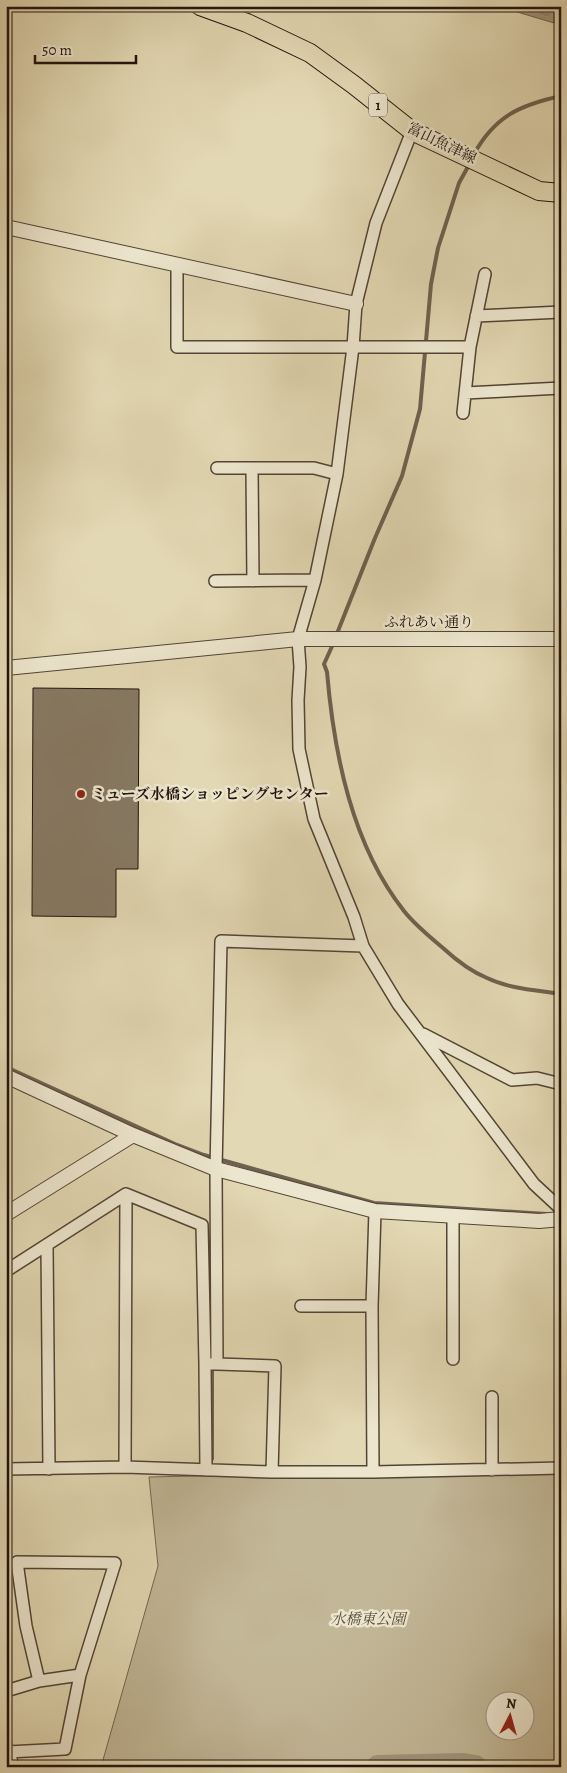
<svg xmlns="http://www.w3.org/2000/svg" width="567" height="1773" font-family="Alegreya,'Noto Serif JP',serif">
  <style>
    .park { fill: #c2b797; stroke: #726552; fill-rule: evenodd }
    .water { fill: url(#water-ripples); stroke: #6f614f }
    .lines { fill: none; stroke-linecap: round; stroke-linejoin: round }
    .stream { stroke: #6f614f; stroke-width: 4 }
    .river { stroke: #a1957b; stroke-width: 24 }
    .building { fill: #867963; stroke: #23130d }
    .minor-casing { stroke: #534436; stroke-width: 14 }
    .tertiary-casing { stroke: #534436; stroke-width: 16 }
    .primary-casing { stroke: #23130d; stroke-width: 20 }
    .minor { stroke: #ece6ce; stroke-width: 11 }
    .tertiary { stroke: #ece6ce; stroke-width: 14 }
    .primary { stroke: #e2d8b3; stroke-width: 18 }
    .poi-dot { fill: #8f2418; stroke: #ece6ce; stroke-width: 2 }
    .labels { text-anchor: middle; stroke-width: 5; stroke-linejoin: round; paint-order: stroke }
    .shield { fill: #ece6ce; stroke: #5f5247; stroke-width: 1 }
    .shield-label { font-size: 14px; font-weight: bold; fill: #23130d }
    .street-label { font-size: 15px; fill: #23130d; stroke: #ece6ce }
    .poi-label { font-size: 15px; font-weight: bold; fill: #23130d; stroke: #ece6ce; text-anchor: start }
    .park-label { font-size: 15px; font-style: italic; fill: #5b4c3d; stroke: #ece6ce }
  </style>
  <defs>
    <pattern id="water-ripples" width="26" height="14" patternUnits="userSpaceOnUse" patternTransform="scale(1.25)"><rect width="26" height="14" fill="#a1957b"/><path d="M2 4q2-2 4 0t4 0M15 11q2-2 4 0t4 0" fill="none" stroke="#837863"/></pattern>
  </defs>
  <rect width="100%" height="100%" fill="#e2d8b3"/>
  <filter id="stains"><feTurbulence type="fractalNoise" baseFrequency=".004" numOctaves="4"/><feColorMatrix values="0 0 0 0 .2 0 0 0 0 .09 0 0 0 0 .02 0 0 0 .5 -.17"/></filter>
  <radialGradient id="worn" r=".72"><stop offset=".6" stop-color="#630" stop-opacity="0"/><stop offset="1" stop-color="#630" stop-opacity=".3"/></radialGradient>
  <path class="park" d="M561 1468V1767H475L463 1765 373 1767H101L158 1566 149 1477ZM494 1700H524V1730H494Z"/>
  <path class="water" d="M497 6H561V17L554 23Z"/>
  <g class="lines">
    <path class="stream" d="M474 154C495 116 520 105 561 96
      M336 636 375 538 402 476 420 409 431 284 438 248 459 183 470 163
      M334 642 324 664 327 672C334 754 352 845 404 911 415 925 430 937 443 948 456 960 470 971 487 978 510 989 536 990 561 994
      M6 1067 175 1144 204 1155 374 1203 546 1214
      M212 1366V1459"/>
    <path class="river" d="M378 1767 463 1765 475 1767"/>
  </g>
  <path class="building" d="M33 688 139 689 138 869H116V917L32 916Z"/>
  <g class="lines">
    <g class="minor-casing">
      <path id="minor" d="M412 131 376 223 356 304 353 347 337 474 315 580 298 639 300 667 298 700 299 749 314 819 354 917 363 946 398 1004 534 1184 561 1209
        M177 265V347H470
        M476 316 561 312
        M465 393 561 388
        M463 413 470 347 485 274
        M217 468H314L337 474
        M252 468 253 581
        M215 581 315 580
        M423 1034 512 1080 537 1078 561 1084
        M126 1194 202 1225 205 1364
        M47 1245 49 1469
        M6 1271 126 1194
        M301 1306H372
        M453 1359V1216
        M217 1364 275 1366 272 1472
        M125 1467 126 1194
        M6 1469 125 1467 272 1472H373L561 1468
        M206 1470 205 1364H217L216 1169 221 941 363 946
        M492 1470V1397
        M373 1472 372 1306 375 1211
        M39 1681 26 1626 17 1562 115 1563 80 1675
        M6 1691 39 1681 80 1675 65 1749 8 1752"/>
    </g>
    <g class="tertiary-casing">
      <path id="tertiary" d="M6 227 356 304
        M6 668 298 639H561
        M6 1076 133 1135 216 1169 375 1211 539 1221 561 1219
        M6 1214 133 1135
        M6 1748 12 1767"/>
    </g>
    <g class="primary-casing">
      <path id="primary" d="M200 6 247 23 310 53 354 85 412 131 539 191 561 193"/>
    </g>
    <use href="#minor" class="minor"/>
    <use href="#tertiary" class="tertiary"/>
    <use href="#primary" class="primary"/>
  </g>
  <circle class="poi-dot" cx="81" cy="794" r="5"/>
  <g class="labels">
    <rect class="shield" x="369" y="93.5" width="18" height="23" rx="4"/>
    <g class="shield-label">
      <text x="378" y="110">1</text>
    </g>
    <g class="street-label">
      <text transform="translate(442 143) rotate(26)" y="5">富山魚津線</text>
      <text x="429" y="627">ふれあい通り</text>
    </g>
    <g class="poi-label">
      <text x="91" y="799">ミューズ水橋ショッピングセンター</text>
    </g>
    <g class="park-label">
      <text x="368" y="1624">水橋東公園</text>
    </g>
  </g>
  <rect width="567" height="1773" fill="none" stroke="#e2d8b3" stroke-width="25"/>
  <rect x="8" y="8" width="552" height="1758" fill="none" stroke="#23130d" stroke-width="2.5"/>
  <rect x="12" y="12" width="542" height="1748" fill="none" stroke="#23130d"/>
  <g transform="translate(510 1716) rotate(6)"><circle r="24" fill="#ece6ce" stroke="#9c9281"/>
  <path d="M0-4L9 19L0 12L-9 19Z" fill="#8f2418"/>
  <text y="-8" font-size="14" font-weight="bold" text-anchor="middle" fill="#23130d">N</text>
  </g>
  <path d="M35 55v8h101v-8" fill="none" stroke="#23130d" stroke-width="2.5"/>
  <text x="42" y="55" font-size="15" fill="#23130d" stroke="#ece6ce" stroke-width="4" paint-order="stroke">50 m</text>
  <rect width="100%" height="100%" filter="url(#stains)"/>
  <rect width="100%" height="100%" fill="url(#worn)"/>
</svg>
